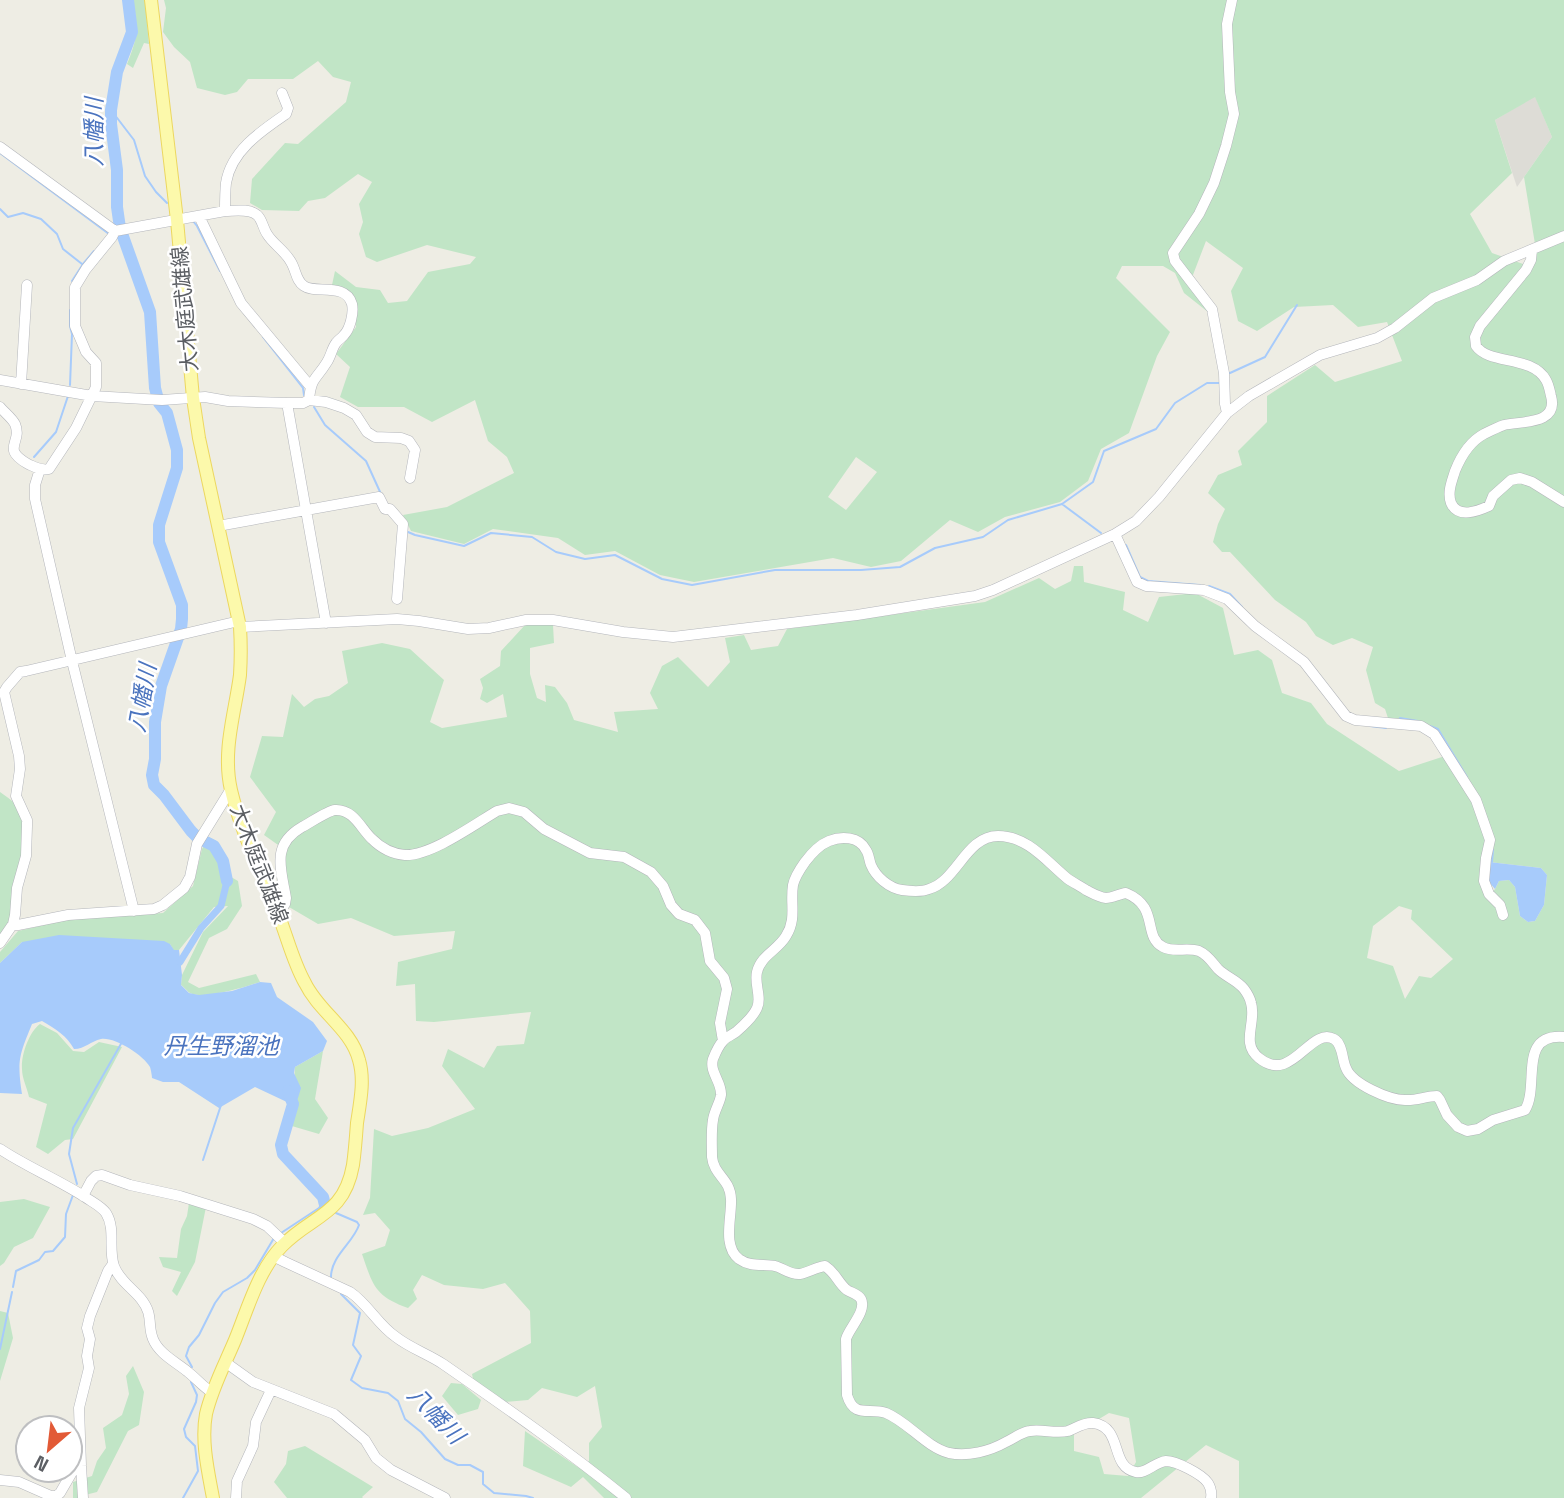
<svg xmlns="http://www.w3.org/2000/svg" width="1564" height="1498" font-family="'Space Grotesk','Noto Sans JP',sans-serif">
  <style>
    .industrial { fill: #dddcd6 }
    .green { fill: #c1e5c6; fill-rule: evenodd }
    .water { fill: #a7cbfb }
    .lines { fill: none; stroke-linecap: round; stroke-linejoin: round }
    .stream { stroke: #a7cbfb; stroke-width: 2 }
    .canal { stroke: #a7cbfb; stroke-width: 7 }
    .river { stroke: #a7cbfb; stroke-width: 12 }
    .minor-casing { stroke: #b4b6bb; stroke-width: 11 }
    .major-casing { stroke: #ecd75f; stroke-width: 14 }
    .minor { stroke: #fff; stroke-width: 10 }
    .major { stroke: #fcf9ab; stroke-width: 12 }
    .labels { text-anchor: middle; stroke-width: 5; stroke-linejoin: round; paint-order: stroke }
    .street-label { font-size: 21px; fill: #5c5f64; stroke: #fff }
    .water-label { font-size: 23px; font-style: italic; fill: #4a73be; stroke: #fff }
  </style>
  <rect width="100%" height="100%" fill="#eeede4"/>
  <path class="industrial" d="M1535 96 1552 137 1517 187 1495 120Z"/>
  <path class="green" d="M133 0H145L149 44 144 43 133 68 127 64C138 37 138 29 133 0Z
    M164 0H1564V1498H1239V1461L1206 1445 1141 1498H604L583 1477 571 1487 523 1466 525 1431 579 1468 589 1461V1443L602 1427 595 1386 577 1397 542 1388 528 1400 504 1402 473 1379 472 1374 531 1343 530 1311 505 1283 483 1289 444 1285 422 1275 413 1290 417 1299 408 1308C375 1296 373 1286 362 1254L385 1246 390 1230 375 1213 363 1215 370 1198 374 1129 392 1136 428 1128 475 1109 442 1066 448 1049 484 1068 497 1046 524 1044 531 1012 434 1022 416 1021 415 984 396 986 398 962 452 949 455 931 394 936 351 918 318 924 289 907 281 847 264 835 276 812 250 777 262 736 283 737 292 694 304 707 315 699 329 696 348 683 342 651 382 643 410 649 444 680 430 722 442 728 507 717 503 694 487 703 480 699 483 688 480 679 500 666 501 651 525 625H553L554 643 530 648V674L537 698 546 702 545 685 555 687 567 703 574 720 618 732 614 712 658 709 650 693 662 666 678 657 708 687 730 662 725 638 744 635 751 650 778 646 787 629 985 602 1039 578 1055 589 1071 581 1074 566H1083L1084 582 1125 592 1123 610 1148 622 1159 597 1195 593 1223 608 1234 655 1258 650 1272 660 1282 693 1311 703 1327 724 1399 771 1445 756 1473 800 1487 839 1481 884 1487 899 1495 889 1499 881 1509 880 1515 887 1520 916 1528 922 1535 921 1544 905 1547 875 1541 868 1489 862 1492 843 1479 800 1438 731 1415 721 1388 718 1385 709 1375 703 1366 670 1373 647 1352 638 1333 645 1316 636 1306 622 1275 600 1230 552H1222L1213 542 1218 524 1225 509 1208 493 1218 475 1242 465 1238 451 1267 422V396L1315 365 1335 382 1402 361 1387 322 1358 327 1333 305 1294 307 1257 331 1238 321 1231 291 1243 268 1206 241 1191 280 1210 300 1208 312 1184 293 1175 273 1163 266H1122L1116 278 1170 332 1157 356 1129 433 1101 449 1088 481 1060 502 1005 517 978 532 950 520 901 561 871 567 833 558 694 582 660 575 615 551 585 555 558 538 493 529 464 544 411 531 403 515 447 507 514 473 507 457 488 441 475 400 432 422 404 407H358L340 397 350 367 336 354 356 327 353 300 332 285 335 271 356 287 380 290 388 303 407 301 428 272 470 264 476 257 427 245 377 262 366 257 359 234 363 222 359 204 372 182 358 174 325 198 308 201 299 211 262 210 250 203 252 179 285 143 298 144 346 102 351 82 333 77 318 61 293 79H248L237 92 225 95 197 88 190 62 174 47 163 32 166 8ZM1535 97 1552 137 1524 177 1535 244 1526 265 1492 253 1470 214 1512 173 1495 120ZM856 457 877 472 846 510 828 497ZM1399 906 1412 910 1411 919 1453 959 1431 978 1419 976 1405 999 1393 966 1367 958 1373 926ZM1109 1413 1129 1418 1136 1462 1128 1476 1104 1474 1099 1457 1074 1451V1434Z
    M0 792C10 799 22 807 25 820 28 834 15 916 8 928 6 931 3 933 0 936Z
    M209 837 218 842 231 877 238 881 242 906 227 929 209 938 188 982 199 988 256 974 260 982C245 987 204 1000 190 993 188 992 183 986 181 985L182 975 203 932 228 906 214 907 179 950 174 951 170 944 22 942 0 963V952L18 931 70 919 163 913 193 886 202 849Z
    M40 1024 57 1033 73 1051 84 1052 99 1042 122 1047 73 1139 65 1140 48 1154 36 1147 47 1104 29 1097C27 1088 22 1078 22 1069 21 1055 29 1032 40 1024Z
    M323 1051 315 1099 328 1118 319 1134 285 1124 289 1108V1103L293 1104 295 1067Z
    M24 1199 50 1207 33 1238 14 1247 4 1263 0 1266V1202Z
    M189 1203 206 1207 195 1262 177 1296 172 1291 181 1272 163 1267 159 1257 177 1258 181 1229 187 1216Z
    M0 1311 8 1313 13 1338 0 1381Z
    M133 1366 144 1392 139 1425 128 1431 97 1492 81 1496 80 1498H73V1482L92 1476 97 1461 106 1448 103 1428 122 1415 129 1394 126 1376Z
    M451 1383 462 1384 481 1400 478 1409 458 1415 442 1396Z
    M305 1446 373 1487 362 1497 363 1498H287L274 1482 286 1464 288 1451Z"/>
  <path class="water" d="M1489 862 1541 868 1547 875 1544 905 1535 921 1528 922 1520 916 1515 887 1509 880 1499 881 1495 889 1488 881Z
    M59 935 164 941 170 944 174 950H179L182 975 181 985 189 993 199 995 232 991 260 982 271 983 277 997 313 1022 327 1041 323 1051 295 1067 294 1073 301 1088 298 1098 293 1104 289 1103 255 1087 219 1108 179 1082H163L152 1078C152 1076 151 1070 150 1067 143 1055 115 1037 101 1039 91 1041 85 1049 74 1049 67 1036 56 1029 42 1021L32 1024C19 1056 17 1060 22 1094L0 1093V963L22 942Z"/>
  <g class="lines">
    <path class="stream" d="M111 110 134 140 145 176 156 192 167 203
      M0 153 109 234
      M0 209 8 217 23 213 41 219 57 234 63 249 82 264
      M193 221 197 226 220 271
      M72 281 83 264 94 251
      M263 337 303 388 304 395
      M1230 373 1265 357 1297 305
      M70 385 72 334 70 326V310
      M314 407 325 425 366 461 381 494
      M34 457 56 432 68 396
      M1062 504 1101 533
      M408 532 415 535 464 546 491 533 532 537 556 552 585 559 615 555 662 579 692 585 775 570H861L900 567 935 548 983 537 1008 520 1062 504 1093 482 1104 451 1156 429 1175 403 1207 383H1219
      M1126 545 1140 577 1148 581 1200 585
      M1209 586 1230 594 1242 607
      M1400 718 1418 721
      M1370 726 1386 728
      M1430 726 1438 729 1467 777
      M1492 862 1493 850
      M203 1160 221 1105
      M77 1184 69 1154 73 1128 122 1042
      M281 1233 319 1208 323 1202
      M331 1277C331 1256 353 1243 359 1225L357 1222 336 1213
      M13 1287 16 1271 39 1260 45 1252 53 1251 65 1237 66 1214 73 1195
      M341 1294 360 1313 353 1345 361 1356 351 1380 362 1388 388 1393 398 1401 405 1419 421 1432 445 1459 458 1465H470L483 1472V1484L494 1493 526 1496 533 1498
      M0 1349 12 1292
      M192 1367 186 1356 189 1347 199 1335 215 1303 223 1292 247 1278 255 1270 274 1238
      M183 1498 198 1471 195 1446 186 1437 184 1429 196 1402 197 1395 191 1382"/>
    <path class="canal" d="M180 962 201 928 221 906 227 881"/>
    <path class="river" d="M128 0 132 32 117 72 111 110V124L117 170V207L120 228 150 312 155 388 159 403 167 413 177 450V468L159 525V542L182 605V619L181 629 161 686 155 722V759L152 775 154 785 164 795 191 831 198 838 214 846 223 861 227 881
      M288 1091 293 1104 281 1145 283 1154 323 1197 325 1205"/>
    <g class="minor-casing">
      <path id="minor" d="M0 147 115 231 225 211C234 211 249 208 257 215 262 219 263 228 267 234 273 244 285 251 291 262 296 270 296 281 304 286 315 294 346 282 352 304 354 313 350 329 344 335 341 339 339 339 336 343 332 348 331 356 327 362 316 380 311 377 309 400
        M225 211C225 202 225 192 226 183 231 151 261 131 286 114L288 108 282 93
        M199 216 241 303 310 386
        M1532 250 1531 260 1526 270 1480 326 1475 337 1476 346C1489 365 1532 355 1546 380 1549 385 1550 392 1551 396 1559 425 1521 421 1504 425 1498 427 1490 431 1484 434 1469 442 1461 456 1455 471 1452 481 1447 492 1451 503 1458 519 1478 511 1489 506L1493 496 1511 480 1520 478 1532 482 1564 502
        M0 380 92 396 162 400 205 397 228 401 287 403H303L309 400 326 402 344 408 356 415 367 432 375 437 401 438 409 441 415 450 410 478
        M21 384 27 285
        M287 403 326 623
        M0 407C4 412 12 418 15 424 23 443 0 448 28 464 35 467 41 471 49 469L76 428 96 387V363L86 352 75 326V287L86 269 112 237 115 231
        M1227 413 1225 404 1224 373 1212 309 1175 261 1173 253 1199 214 1214 183 1226 146 1234 114 1230 92 1227 24 1232 0
        M40 469 35 485V499L72 661 134 911
        M218 526 379 497 385 509H390L403 524 397 599
        M1115 534 1137 582 1146 586 1204 590 1227 599 1255 626 1304 662 1346 716 1355 720 1421 726 1434 734 1476 800 1490 840 1486 858 1484 881 1489 894 1500 905 1503 915
        M240 627 397 619 419 621 468 629 489 628 526 620H553L623 632 673 637 857 615 975 596 993 590 1115 534 1136 521 1159 497 1227 413 1249 396 1320 355 1377 338 1395 328 1433 298 1477 280 1504 261 1564 236
        M278 913 285 904 286 898C281 868 271 845 302 827 310 823 327 811 335 810 354 809 361 829 372 839 381 848 393 854 405 855 431 856 475 824 497 811L509 808 524 812 544 829 590 853 624 857 651 872 663 886 671 905 679 914 695 920 705 933 710 961 724 978 727 989 720 1023 723 1041
        M13 924 18 925 68 915 154 909 163 905 184 888 190 877 197 844 231 789
        M0 943 13 924 15 915 17 888 26 856 27 826V820L16 796 20 769 19 756 4 692 7 687 20 672 26 671 239 621
        M0 1149C27 1167 57 1179 85 1197 92 1202 101 1206 106 1213 116 1229 108 1249 114 1266 119 1280 132 1288 141 1299 154 1315 147 1325 153 1339 159 1354 176 1362 188 1372 197 1379 203 1387 213 1393
        M83 1196 91 1181 96 1176 102 1175 130 1185 180 1196 253 1219 267 1226 285 1243
        M273 1256 285 1262 350 1292C368 1304 378 1325 396 1337 410 1348 428 1354 443 1364 505 1407 567 1450 626 1498
        M225 1362 253 1382 334 1414 365 1440 376 1458 391 1470 445 1498
        M0 1480 19 1482 51 1496H56L60 1493 74 1469 75 1458
        M83 1498 81 1466 79 1408 89 1368 87 1356 90 1339 87 1328 90 1316 108 1271 113 1264
        M236 1498 237 1481 253 1446 256 1422 271 1390
        M1211 1498C1212 1492 1211 1488 1208 1483 1202 1474 1176 1461 1166 1461 1155 1462 1146 1474 1136 1472 1109 1467 1124 1427 1093 1423 1084 1422 1076 1428 1068 1431 1055 1434 1043 1429 1030 1431 1021 1432 1015 1438 1006 1442 990 1451 968 1457 949 1453 926 1447 908 1422 886 1413 869 1407 854 1419 847 1395L846 1339C849 1328 867 1311 861 1299 858 1294 852 1293 847 1290 838 1283 836 1273 825 1266 816 1267 808 1273 800 1274 790 1275 783 1268 775 1266 762 1264 750 1267 739 1259 722 1246 732 1217 731 1199 730 1178 714 1176 712 1157 712 1145 711 1131 713 1120 714 1111 720 1103 721 1095 722 1082 709 1072 713 1059 715 1054 719 1045 723 1041 726 1037 732 1035 736 1032 743 1026 753 1017 757 1008 762 997 754 984 757 972 761 955 778 950 786 936 797 919 790 903 793 885 795 876 800 869 805 862 811 854 819 845 829 841 841 836 859 836 866 850 869 854 869 860 871 865 876 877 889 888 902 890 909 891 922 892 929 889 957 881 966 836 998 836 1028 836 1047 862 1068 879 1074 883 1080 886 1086 890 1092 893 1098 897 1106 898 1112 898 1119 894 1126 893 1160 907 1142 936 1163 947 1174 953 1187 947 1199 951 1208 955 1212 962 1218 969 1226 977 1237 980 1244 989 1247 993 1250 998 1251 1003 1257 1022 1240 1043 1259 1058 1292 1085 1310 1026 1334 1039 1343 1044 1342 1060 1346 1068 1352 1084 1389 1100 1405 1100 1416 1101 1426 1096 1437 1096L1440 1100 1447 1115 1458 1127 1467 1131 1478 1129 1493 1120 1525 1110C1540 1086 1517 1033 1564 1037"/>
    </g>
    <g class="major-casing">
      <path id="major" d="M151 0 177 220 193 398 199 438 240 627C241 643 241 659 240 675 235 713 222 751 231 790 241 833 262 873 278 914 287 936 293 962 305 983 319 1012 351 1029 359 1060 365 1080 360 1103 357 1123 356 1137 355 1151 353 1165 344 1216 312 1215 282 1246 258 1271 248 1308 235 1340 225 1364 212 1388 206 1414 201 1441 208 1471 213 1498"/>
    </g>
    <use href="#minor" class="minor"/>
    <use href="#major" class="major"/>
  </g>
  <g class="labels">
    <g class="street-label">
      <text transform="translate(185 309) rotate(-95)" y="7">大木庭武雄線</text>
      <text transform="translate(259 864) rotate(69)" y="7">大木庭武雄線</text>
    </g>
    <g class="water-label">
      <text transform="translate(94 132) rotate(-90)" y="8">八幡川</text>
      <text transform="translate(142 698) rotate(-80)" y="8">八幡川</text>
      <text x="221" y="1054">丹生野溜池</text>
      <text transform="translate(436 1415) rotate(46)" y="8">八幡川</text>
    </g>
  </g>
  <g transform="translate(49 1449) rotate(208)"><circle r="33" fill="#ffffff" stroke="#bebfc1" stroke-width="2"/>
  <path d="M0-5L12 26L0 18L-12 26Z" fill="#e25a36"/>
  <text y="-10" font-size="19" font-weight="bold" text-anchor="middle" fill="#5c5f64">N</text>
  </g>
</svg>
